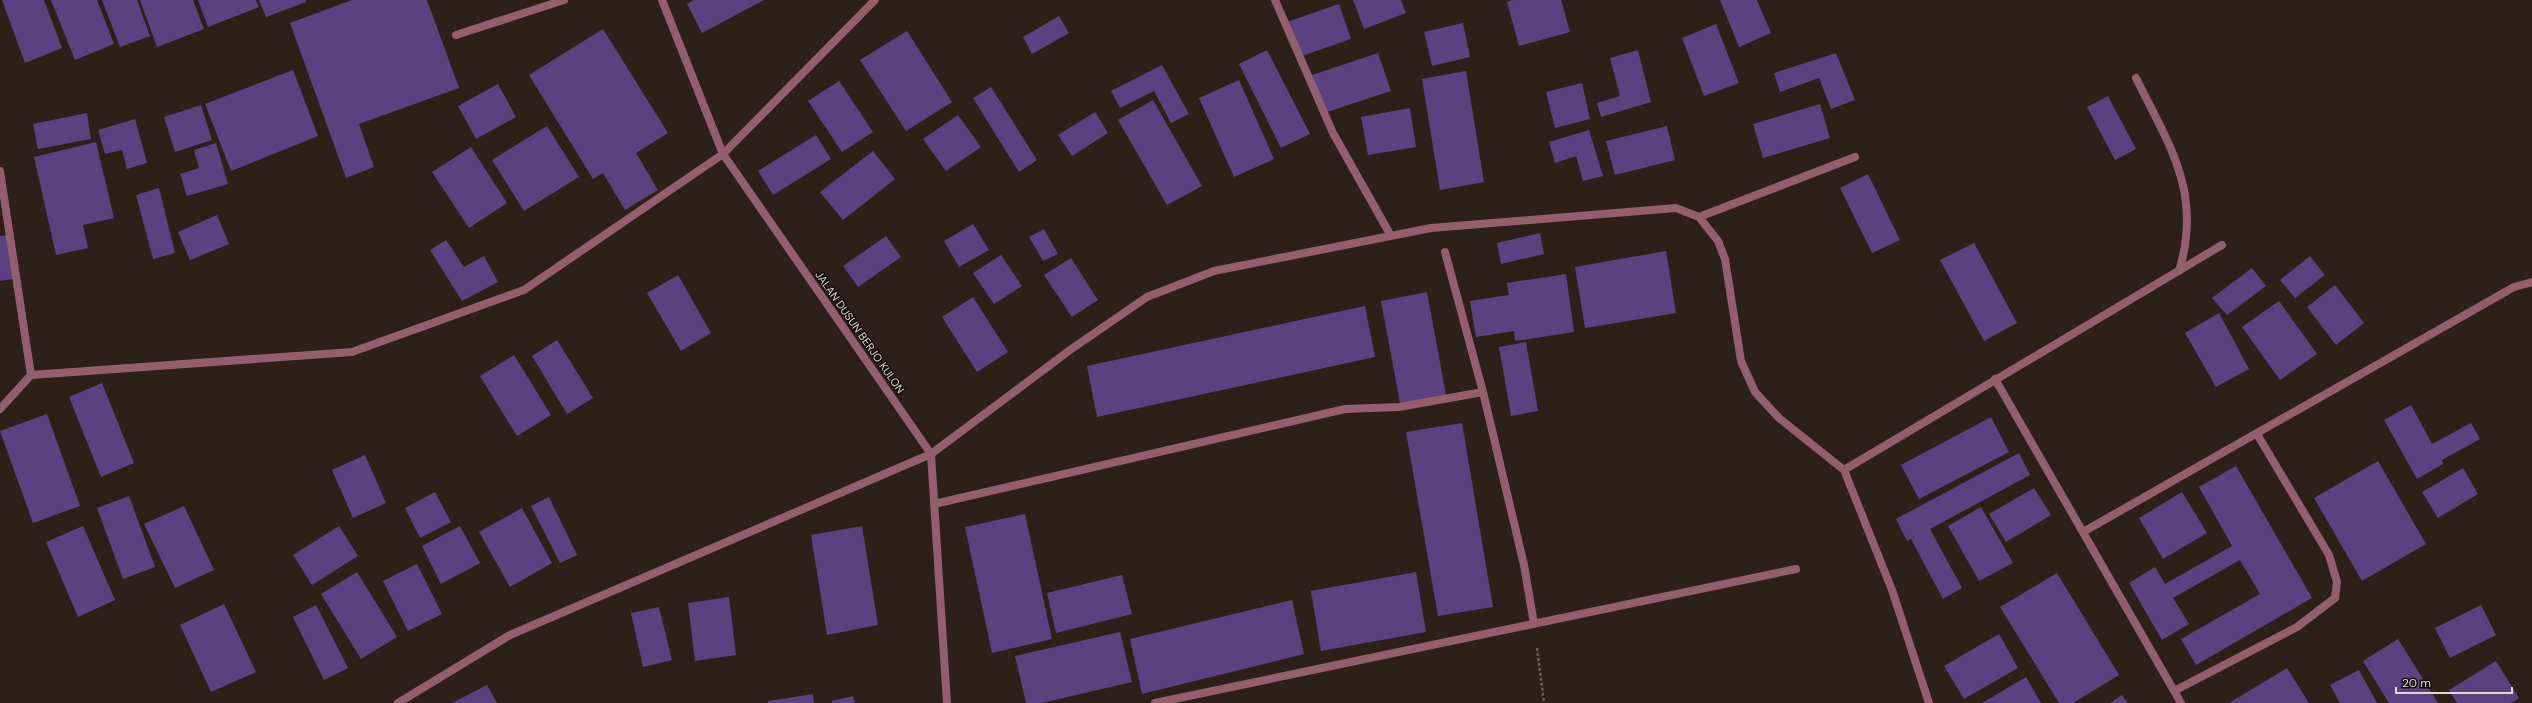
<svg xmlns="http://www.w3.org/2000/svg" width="2532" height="703" font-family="'DM Sans',sans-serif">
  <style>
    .building { fill: #5c4180 }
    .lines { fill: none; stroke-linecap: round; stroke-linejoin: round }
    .path { stroke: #6a5f58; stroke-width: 2.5; stroke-dasharray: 3 2; stroke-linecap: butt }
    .lane { stroke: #935e6e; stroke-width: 8 }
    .street { stroke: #935e6e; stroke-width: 8 }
    .labels { text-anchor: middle; stroke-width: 3; stroke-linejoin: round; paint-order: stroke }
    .street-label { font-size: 11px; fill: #e0d8d2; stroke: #110b08 }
  </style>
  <rect width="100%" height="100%" fill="#2d2019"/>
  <path class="building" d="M2 0H44L62 48 25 63Z
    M51 0H97L114 44 75 60Z
    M102 0H137L150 36 120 47Z
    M140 0H193L204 29 157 47Z
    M198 0H256L259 7 208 27Z
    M259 0H306V2L266 17Z
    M352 0H427L459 88 359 124 374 167 346 178 290 23Z
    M694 0H764L702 33 687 4Z
    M1353 0H1401L1406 13 1364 29Z
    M1513 0H1561L1570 32 1519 46 1507 2Z
    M1720 0H1757L1771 33 1739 47Z
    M1339 4 1351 39 1299 57 1287 22Z
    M1059 16 1069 33 1032 54 1023 37Z
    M1463 23 1470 57 1432 66 1424 32Z
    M1716 24 1739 83 1704 96 1682 38Z
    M603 29 668 133 636 153 658 190 625 210 603 173 593 179 529 75Z
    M907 31 952 102 906 131 860 60Z
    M1267 50 1310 134 1281 148 1239 64Z
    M1638 50 1651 102 1601 117 1597 103 1620 96 1610 58Z
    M1378 53 1391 91 1324 113 1312 75Z
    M1836 53 1855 100 1831 109 1819 78 1780 92 1774 73Z
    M1162 65 1189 114 1171 123 1154 91 1120 108 1111 91Z
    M293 70 318 136 231 171 205 104Z
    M1466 71 1484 182 1440 190 1422 79Z
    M1239 80 1274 159 1234 177 1199 98Z
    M839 81 873 132 842 152 808 101Z
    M1582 83 1590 119 1555 128 1546 92Z
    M498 84 516 117 476 139 458 106Z
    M991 87 1037 160 1019 172 973 98Z
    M2108 96 2136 149 2115 160 2087 107Z
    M1153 100 1202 186 1167 205 1118 120Z
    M1820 104 1830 138 1763 158 1753 124Z
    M201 105 212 140 175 152 164 117Z
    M1410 108 1416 147 1368 155 1361 117Z
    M1095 112 1108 133 1072 156 1058 135Z
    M87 113 91 139 38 149 33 124Z
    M958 115 981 147 946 171 923 139Z
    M135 119 147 163 127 169 122 150 105 154 98 130Z
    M547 126 579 177 524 211 492 160Z
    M1667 126 1675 160 1615 175 1606 141Z
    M1589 130 1603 176 1583 181 1576 156 1555 163 1549 142Z
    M816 135 831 159 773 195 758 171Z
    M96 142 114 218 83 225 88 248 56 255 34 157Z
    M216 143 228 184 187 196 180 174 199 168 194 150Z
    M471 147 507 203 469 228 432 172Z
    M873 151 895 179 843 220 820 192Z
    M1868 174 1900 240 1872 253 1840 188Z
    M159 188 175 253 153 259 136 195Z
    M217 215 229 244 190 260 178 232Z
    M973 224 989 250 959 267 944 241Z
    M1044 229 1058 254 1043 261 1029 237Z
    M1540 233 1544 254 1501 264 1497 243Z
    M8 235 13 279 0 281V236Z
    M886 236 901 257 858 287 843 266Z
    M446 240 464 267 484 256 498 282 462 301 430 250Z
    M1974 243 2017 323 1984 341 1940 260Z
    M1666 251 1676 313 1585 328 1575 267Z
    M1001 255 1022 286 994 304 973 273Z
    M2310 256 2325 275 2295 298 2280 280Z
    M1071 258 1098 300 1072 317 1044 275Z
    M2252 268 2266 286 2227 315 2212 298Z
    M1566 274 1574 332 1515 341 1514 331 1476 337 1470 301 1509 295 1507 283Z
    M678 275 711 333 681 351 647 293Z
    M2335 285 2364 323 2336 345 2307 307Z
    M1427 292 1446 395 1400 403 1381 301Z
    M973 297 1008 352 977 372 942 317Z
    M2279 301 2317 354 2280 380 2242 327Z
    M1365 306 1375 357 1097 417 1087 366Z
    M2219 313 2249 369 2216 387 2185 333Z
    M557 340 593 398 567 414 532 356Z
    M1526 342 1538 411 1511 416 1499 347Z
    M514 355 551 415 517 436 480 376Z
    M102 383 134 463 101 477 69 397Z
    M2411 405 2432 444 2471 423 2480 439 2442 460 2443 464 2417 479 2384 420Z
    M47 414 80 506 33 523 0 431Z
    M1991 417 2009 452 1919 499 1901 465Z
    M1462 423 1493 607 1438 616 1406 432Z
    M2019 453 2030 475 1930 529 1962 588 1943 599 1911 539 1907 541 1896 519Z
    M365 455 386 503 353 518 332 470Z
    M2378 461 2426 544 2362 581 2314 498Z
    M2236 466 2312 598 2196 665 2181 639 2260 594 2240 560 2173 598 2189 624 2162 640 2129 583 2155 567 2165 584 2232 546 2199 487Z
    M2463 468 2478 494 2438 518 2422 492Z
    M2034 488 2051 515 2006 542 1989 514Z
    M435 492 451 522 420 538 405 508Z
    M2182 492 2207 533 2163 559 2139 518Z
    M129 496 155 567 123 579 97 508Z
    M549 497 577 555 560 563 531 506Z
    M184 506 214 570 175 588 144 524Z
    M1981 507 2013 563 1979 581 1948 526Z
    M522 508 552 563 510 587 479 532Z
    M1025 514 1052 639 992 653 965 527Z
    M83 526 115 600 78 617 46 542Z
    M339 526 358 556 312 585 293 555Z
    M460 526 480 563 441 584 422 546Z
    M862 526 878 625 827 635 811 535Z
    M417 564 442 614 408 631 383 581Z
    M357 572 397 637 361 659 321 594Z
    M1416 572 1426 632 1321 651 1311 591Z
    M2057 573 2119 675 2073 703H2059L2000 607Z
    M1122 575 1132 614 1056 633 1047 593Z
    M729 597 736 655 695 661 688 603Z
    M1292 600 1304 654 1142 694 1130 639Z
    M224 604 256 672 211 692 180 625Z
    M316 605 348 668 324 680 293 617Z
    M2481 605 2496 635 2450 658 2435 628Z
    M659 607 672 660 643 667 631 613Z
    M1120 632 1132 682 1042 703H1026L1015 656Z
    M1999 634 2018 668 1964 699 1944 666Z
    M2398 639 2438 703H2389L2363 661Z
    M2496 661 2519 698 2511 703H2457L2449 690Z
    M2287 668 2309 703H2229Z
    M2359 670 2377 703H2340L2330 685Z
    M2026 677 2041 703H1982Z
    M487 685 497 703H452Z
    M813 694 814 703H768V701Z
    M2122 695 2128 703H2110Z
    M853 696 855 703H832V701Z"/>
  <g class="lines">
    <path class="path" d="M1537 648 1544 703"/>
    <path class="lane" d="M1445 252 1483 392 1524 565 1534 624
      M934 504 1345 409 1399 407 1483 392
      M1155 703 1796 569"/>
    <path class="street" d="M662 0 723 154 931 454 947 703
      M1275 0 1333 133 1391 236
      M456 35 564 0
      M2136 78C2169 145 2203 193 2179 271
      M0 171 31 375 0 409
      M1699 217 1855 157
      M31 375 352 352 524 290 723 154 875 0
      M1995 379 2181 703
      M1844 470 2222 245
      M2083 532 2514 287 2532 282
      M2174 691 2297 627 2335 598 2337 582 2329 555 2257 434
      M398 703 510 635 931 454 1070 350 1147 297 1214 271 1431 228 1676 208 1699 217 1718 241 1725 259 1741 361 1755 392 1779 418 1844 470 1892 590 1929 703"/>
  </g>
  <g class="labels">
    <g class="street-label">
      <text transform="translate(860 332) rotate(55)" y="4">JALAN DUSUN BERJO KULON</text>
    </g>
  </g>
  <path d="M2396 687v6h116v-6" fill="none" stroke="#e0d8d2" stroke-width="2"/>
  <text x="2402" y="687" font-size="12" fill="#e0d8d2" stroke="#110b08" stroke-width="3" paint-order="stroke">20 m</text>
</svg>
